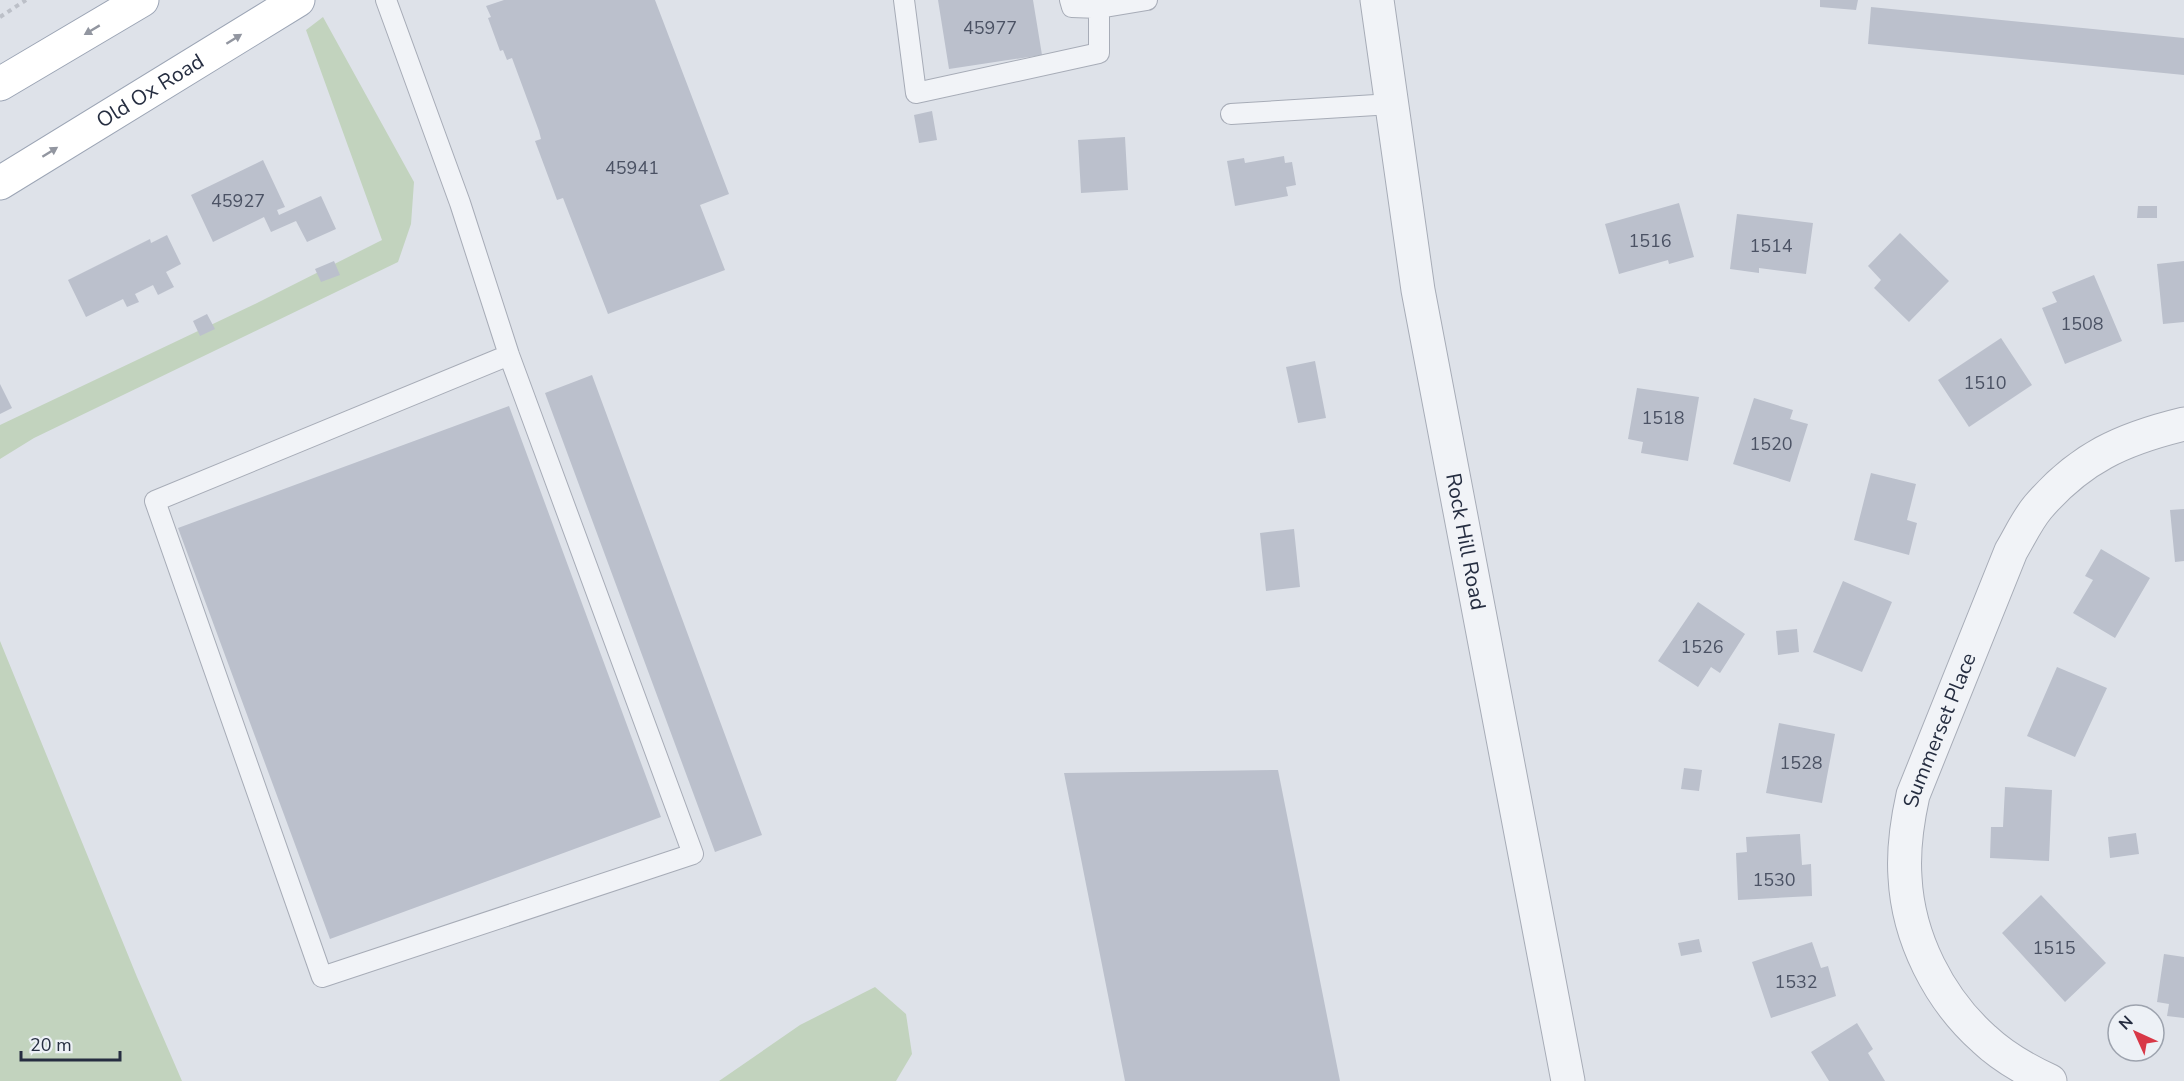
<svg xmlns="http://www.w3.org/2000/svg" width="2184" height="1081" font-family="'Nunito Sans',sans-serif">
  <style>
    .green { fill: #c2d3be }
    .building { fill: #bbc0cc }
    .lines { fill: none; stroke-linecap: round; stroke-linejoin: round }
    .service-casing { stroke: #a7acb7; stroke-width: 22 }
    .minor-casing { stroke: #a7acb7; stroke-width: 35 }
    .tertiary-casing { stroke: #a7acb7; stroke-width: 35 }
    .primary-casing { stroke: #9ca5b5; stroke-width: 35 }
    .path { stroke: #bcc0c8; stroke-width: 4; stroke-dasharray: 4.5 4.5; stroke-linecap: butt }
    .service { stroke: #f1f3f7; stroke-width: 20 }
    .minor { stroke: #f1f3f7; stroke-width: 33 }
    .tertiary { stroke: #f1f3f7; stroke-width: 33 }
    .primary { stroke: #fff; stroke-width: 33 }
    .oneway { fill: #9296a0 }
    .labels { text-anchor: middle; stroke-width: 5; stroke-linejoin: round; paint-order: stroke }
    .number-label { font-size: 18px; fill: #4b5264 }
    .street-label { font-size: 21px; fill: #262e41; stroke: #edf1f6 }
  </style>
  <rect width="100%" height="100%" fill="#dee2e9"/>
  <path class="green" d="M323 17 414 182 411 224 398 262 34 438 0 459V425L257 303 382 240 306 30Z
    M0 641 137 977 182 1081H0Z
    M875 987 906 1014 912 1054 896 1081H719L800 1025Z"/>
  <path class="building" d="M504 0H655L729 194 700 205 725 270 608 314 563 198 557 200 535 141 541 139 539 131 512 58 507 60 503 50 500 51 488 18 491 17 486 6Z
    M938 0H1033L1042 55 949 69Z
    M1820 0H1858L1856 10 1820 7Z
    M1871 7 2184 38V75L1868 44Z
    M932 111 937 140 919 143 914 115Z
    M1125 137 1128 190 1081 193 1078 140Z
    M1284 156 1285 163 1292 162 1296 185 1286 187 1288 196 1235 206 1227 161 1244 158 1245 163Z
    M263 160 285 207 277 210 279 215 321 196 336 229 307 242 296 221 271 232 264 217 213 242 191 195Z
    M1679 203 1694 257 1669 264 1668 260 1619 274 1605 224Z
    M2138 206H2157V218H2137Z
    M1737 214 1813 223 1806 274 1759 268V273L1730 269Z
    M1900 233 1949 281 1909 322 1874 288 1881 280 1868 266Z
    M167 235 181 264 166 272 174 287 158 295 153 285 135 294 139 302 127 307 123 299 86 317 68 280 150 239 151 243Z
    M334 261 340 275 321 282 315 269Z
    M2184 261V322L2163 324 2157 264Z
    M2094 275 2122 341 2065 364 2042 308 2057 302 2052 292Z
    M207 314 215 329 200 336 193 321Z
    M2001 338 2032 385 1969 427 1938 380Z
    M1315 361 1326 418 1298 423 1286 367Z
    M592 375 762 835 715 852 545 393Z
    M0 384 12 408 0 414Z
    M1637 388 1699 397 1688 461 1641 453 1643 442 1628 439Z
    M1754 398 1793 410 1790 419 1808 424 1790 482 1733 464Z
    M509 406 661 817 330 939 178 528Z
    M1871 473 1916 484 1907 520 1917 523 1909 555 1854 540Z
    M2184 509V561L2175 562 2170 510Z
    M1294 529 1300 587 1266 591 1260 533Z
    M2101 549 2150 578 2115 638 2073 613 2093 580 2085 576Z
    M1843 581 1892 602 1862 672 1813 652Z
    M1698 602 1745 634 1720 673 1711 667 1698 687 1658 661Z
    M1797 629 1799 652 1778 655 1776 631Z
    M2057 667 2107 688 2075 757 2027 736Z
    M1779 723 1835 734 1822 803 1766 793Z
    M1684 768 1702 770 1699 791 1681 789Z
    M1278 770 1340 1081H1125L1064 773Z
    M2005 787 2052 790 2049 861 1990 858 1991 827H2003Z
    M2136 833 2139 854 2110 858 2108 837Z
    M1800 834 1802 865 1811 864 1812 896 1738 900 1736 853 1747 852 1746 837Z
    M2041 895 2106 963 2065 1002 2002 933Z
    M1699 939 1702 952 1681 956 1678 943Z
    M1812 942 1821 968 1828 966 1836 996 1771 1018 1752 962Z
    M2164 954 2184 957V1018L2167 1016 2169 1004 2157 1002Z
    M1857 1023 1873 1049 1868 1053 1885 1081H1829L1811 1052Z"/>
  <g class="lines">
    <g class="service-casing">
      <path id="service" d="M386 0 460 203 509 355 693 854 322 977 155 501 509 355
        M904 0 916 93 1099 53V8
        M1070 0 1072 7 1099 8 1147 0
        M1231 114 1392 104"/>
    </g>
    <g class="minor-casing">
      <g id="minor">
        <path id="s1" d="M2050 1081C2026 1070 2003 1057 1984 1039 1939 999 1908 938 1905 877 1903 849 1907 822 1913 795L2011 551C2020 536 2027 520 2038 507 2080 458 2122 439 2184 424"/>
      </g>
    </g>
    <g class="tertiary-casing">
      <g id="tertiary">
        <path id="s2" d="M1377 0 1418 290 1568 1081"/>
      </g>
    </g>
    <g class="primary-casing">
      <g id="primary">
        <path d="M0 84 142 0"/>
        <path id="s3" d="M0 183 298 0"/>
      </g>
    </g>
    <path class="path" d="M0 17 26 0"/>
    <use href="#service" class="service"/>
    <use href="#minor" class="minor"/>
    <use href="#tertiary" class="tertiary"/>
    <use href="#primary" class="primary"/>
  </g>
  <defs><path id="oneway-solid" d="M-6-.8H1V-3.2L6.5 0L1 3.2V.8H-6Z" transform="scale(1.5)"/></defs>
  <g class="oneway">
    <use href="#oneway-solid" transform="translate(92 30) rotate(149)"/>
    <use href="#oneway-solid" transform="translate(234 39) rotate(-32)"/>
    <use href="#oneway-solid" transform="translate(50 152) rotate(-32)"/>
  </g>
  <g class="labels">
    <g class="number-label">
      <text x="990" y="34">45977</text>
      <text x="632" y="174">45941</text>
      <text x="238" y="207">45927</text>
      <text x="1650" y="247">1516</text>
      <text x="1771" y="252">1514</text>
      <text x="2082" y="330">1508</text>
      <text x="1985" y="389">1510</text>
      <text x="1663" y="424">1518</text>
      <text x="1771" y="450">1520</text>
      <text x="1702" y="653">1526</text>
      <text x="1801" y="769">1528</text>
      <text x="1774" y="886">1530</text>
      <text x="2054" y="954">1515</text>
      <text x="1796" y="988">1532</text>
    </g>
    <g class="street-label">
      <text dy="7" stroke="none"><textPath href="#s3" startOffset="176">Old Ox Road</textPath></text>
      <text dy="7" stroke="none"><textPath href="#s2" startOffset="549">Rock Hill Road</textPath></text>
      <text dy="7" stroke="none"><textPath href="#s1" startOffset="416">Summerset Place</textPath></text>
    </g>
  </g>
  <g transform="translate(2136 1033) rotate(315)"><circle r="28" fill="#edf1f6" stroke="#9da3ae" stroke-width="1.5"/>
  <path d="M0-4.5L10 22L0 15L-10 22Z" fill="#d83847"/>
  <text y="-9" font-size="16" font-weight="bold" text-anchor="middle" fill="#262e41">N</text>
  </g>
  <path d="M21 1051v9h99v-9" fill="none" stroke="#262e41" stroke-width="3"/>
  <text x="30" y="1051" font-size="18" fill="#262e41" stroke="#edf1f6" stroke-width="4.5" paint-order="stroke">20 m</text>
</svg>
